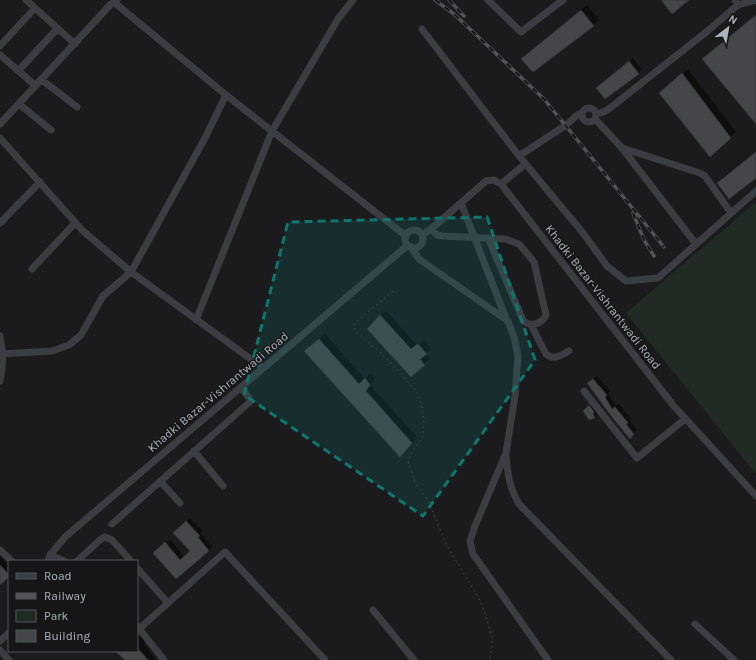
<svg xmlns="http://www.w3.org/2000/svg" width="756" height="660" font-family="Karla,sans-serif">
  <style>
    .green { fill: #222b23 }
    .shadow { fill: #0007 }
    .building { fill: #45464a; stroke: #353539 }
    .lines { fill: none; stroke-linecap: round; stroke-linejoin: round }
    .path { stroke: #424549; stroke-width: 1; stroke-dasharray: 2 3; stroke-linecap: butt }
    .minor { stroke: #3c3d42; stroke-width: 7 }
    .rail-casing { stroke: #4f5257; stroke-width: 3.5 }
    .rail { stroke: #161618; stroke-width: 2; stroke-dasharray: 6; stroke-linecap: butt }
    .minor-bridge { stroke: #3c3d42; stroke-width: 7 }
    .marked { fill: #0f766e; fill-opacity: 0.2; stroke: #0f766e; stroke-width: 3; stroke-dasharray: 8 5; stroke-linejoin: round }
    .labels { text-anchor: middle; stroke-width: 3; stroke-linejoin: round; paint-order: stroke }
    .street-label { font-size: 12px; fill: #adb4bc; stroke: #161618 }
  </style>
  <rect width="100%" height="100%" fill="#1b1b1d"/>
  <path class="green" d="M756 202V474L626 313Z"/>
  <path class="shadow" d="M587 5 599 20 533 71 528 53Z
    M633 58 642 69 638 73 601 84Z
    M688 69 736 132 711 155 666 87Z
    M756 152V177L718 183 723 177Z
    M386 311 417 345 424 340 431 348 425 354 429 359 424 364 380 316Z
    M325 334 365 379 371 373 375 379 370 385 417 437 405 450 311 346Z
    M597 376 610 391 608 393 616 406 619 404 631 419 630 420 637 430 630 437 589 383Z
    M592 404 596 409 595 410 597 414 590 419 585 411Z
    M190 518 203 531 201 533 212 547 176 578 158 550 170 539 184 557 191 551 174 533Z
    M0 556 9 567V576L0 584Z
    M143 632 147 642 144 644 156 660H126L121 651H137V637Z"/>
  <path class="building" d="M661 0H689L672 14Z
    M581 10 594 26 533 72 521 59Z
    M756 15V124L702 59Z
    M629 61 639 74 605 99 596 88Z
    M682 73 731 138 710 157 659 93Z
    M756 152V178L729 199 717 183Z
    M380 315 411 349 418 344 427 354 420 359 425 365 411 377 367 329Z
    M319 339 359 384 365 378 370 385 366 391 412 443 400 457 304 351Z
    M593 379 607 395 605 397 612 409 615 407 628 423 626 424 634 434 630 439 612 417 587 383Z
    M589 405 594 412 593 414 595 418 589 420 583 411Z
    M186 521 200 536 198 537 209 551 176 579 153 553 165 542 180 560 190 551 173 533Z
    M0 565 9 575V577L0 585Z
    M115 651H140L148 660H125Z"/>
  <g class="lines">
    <path class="path" d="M393 291 355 323 354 327 356 332 381 353 397 369 419 395 424 418 423 437 410 455 408 461 410 468 415 482 429 502 446 544 481 602 492 636V649L489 660"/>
    <path class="minor" d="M26 0 75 44
      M488 0 521 32 563 0
      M735 0 738 5 756 0
      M115 3 226 95 406 236
      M422 29 519 156 583 233 607 266 626 281 658 278 756 191
      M0 46 35 8
      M0 55 36 86
      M18 71 58 28
      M42 80 77 107
      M19 104 51 130
      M582 115a7 7 0 1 1 14 0a7 7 0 1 1-14 0Z
      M597 114 604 112 610 108 705 33 738 5
      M595 119 622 148 696 244
      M0 124 111 4 117 0
      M0 138 82 230 131 272 263 368
      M622 148 700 173 705 176 731 213
      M519 156 566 125 576 116 582 113
      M501 184 525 164
      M461 203 507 321
      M0 223 40 182
      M431 229 437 235 442 236 505 239 519 244 534 262 546 315C542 324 529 328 523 320L488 238
      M405 239a9 9 0 1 1 18 0a9 9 0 1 1-18 0Z
      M422 235 431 229 486 181 494 180 501 184 673 405 756 496
      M411 247 419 259 508 321 514 337 518 356 515 396 506 453 475 526 470 541 473 554 548 660
      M32 269 75 223
      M103 296 131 272 205 138 226 95
      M196 320 272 131 338 19 353 0
      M531 325 546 354C554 361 561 355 569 351
      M0 336C3 351 4 366 0 381
      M584 391 637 458 685 419
      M194 451 223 486
      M506 456C508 476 509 486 519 504L671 660
      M160 481 180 503
      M112 524 251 401 241 387
      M0 550 12 561
      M50 555 64 561
      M48 561 50 555 65 537 408 245
      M77 561 101 539 105 537 112 540 131 561
      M137 568 168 603
      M373 610 414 660
      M695 624 734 660
      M137 626 164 660
      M139 629 225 552 325 660
      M0 641 9 633
      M0 650 9 660"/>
    <g class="rail-casing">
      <path id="rail" d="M435 0 454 14 544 99 664 247
        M449 0 464 16
        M633 213 644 240 654 256"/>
    </g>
    <use href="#rail" class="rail"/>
    <path class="minor-bridge" d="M0 354 52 351 69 345 81 335 103 296"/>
  </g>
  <path class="marked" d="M487 217 535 360 423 516 244 395 288 222Z"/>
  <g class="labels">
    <g class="street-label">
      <text transform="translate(603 297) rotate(52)" y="4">Khadki Bazar-Vishrantwadi Road</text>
      <text transform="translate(218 392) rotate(-40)" y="4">Khadki Bazar-Vishrantwadi Road</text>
    </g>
  </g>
  <rect x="8" y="560" width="130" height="92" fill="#161618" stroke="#52555a"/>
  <rect x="16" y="573" width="20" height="6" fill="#3c3d42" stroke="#52555a"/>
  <text x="44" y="580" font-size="12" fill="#adb4bc">Road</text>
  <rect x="16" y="593" width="20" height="6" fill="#4f5257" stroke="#52555a"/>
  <text x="44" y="600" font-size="12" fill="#adb4bc">Railway</text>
  <rect x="16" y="610" width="20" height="12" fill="#222b23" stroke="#52555a"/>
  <text x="44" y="620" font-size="12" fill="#adb4bc">Park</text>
  <rect x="16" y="630" width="20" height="12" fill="#45464a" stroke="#52555a"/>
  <text x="44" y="640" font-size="12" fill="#adb4bc">Building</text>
  <g transform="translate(728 28) rotate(31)" stroke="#161618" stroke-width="3" paint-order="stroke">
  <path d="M0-3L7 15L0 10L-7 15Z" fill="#adb4bc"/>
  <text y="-6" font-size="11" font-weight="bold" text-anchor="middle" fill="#adb4bc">N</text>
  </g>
</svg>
